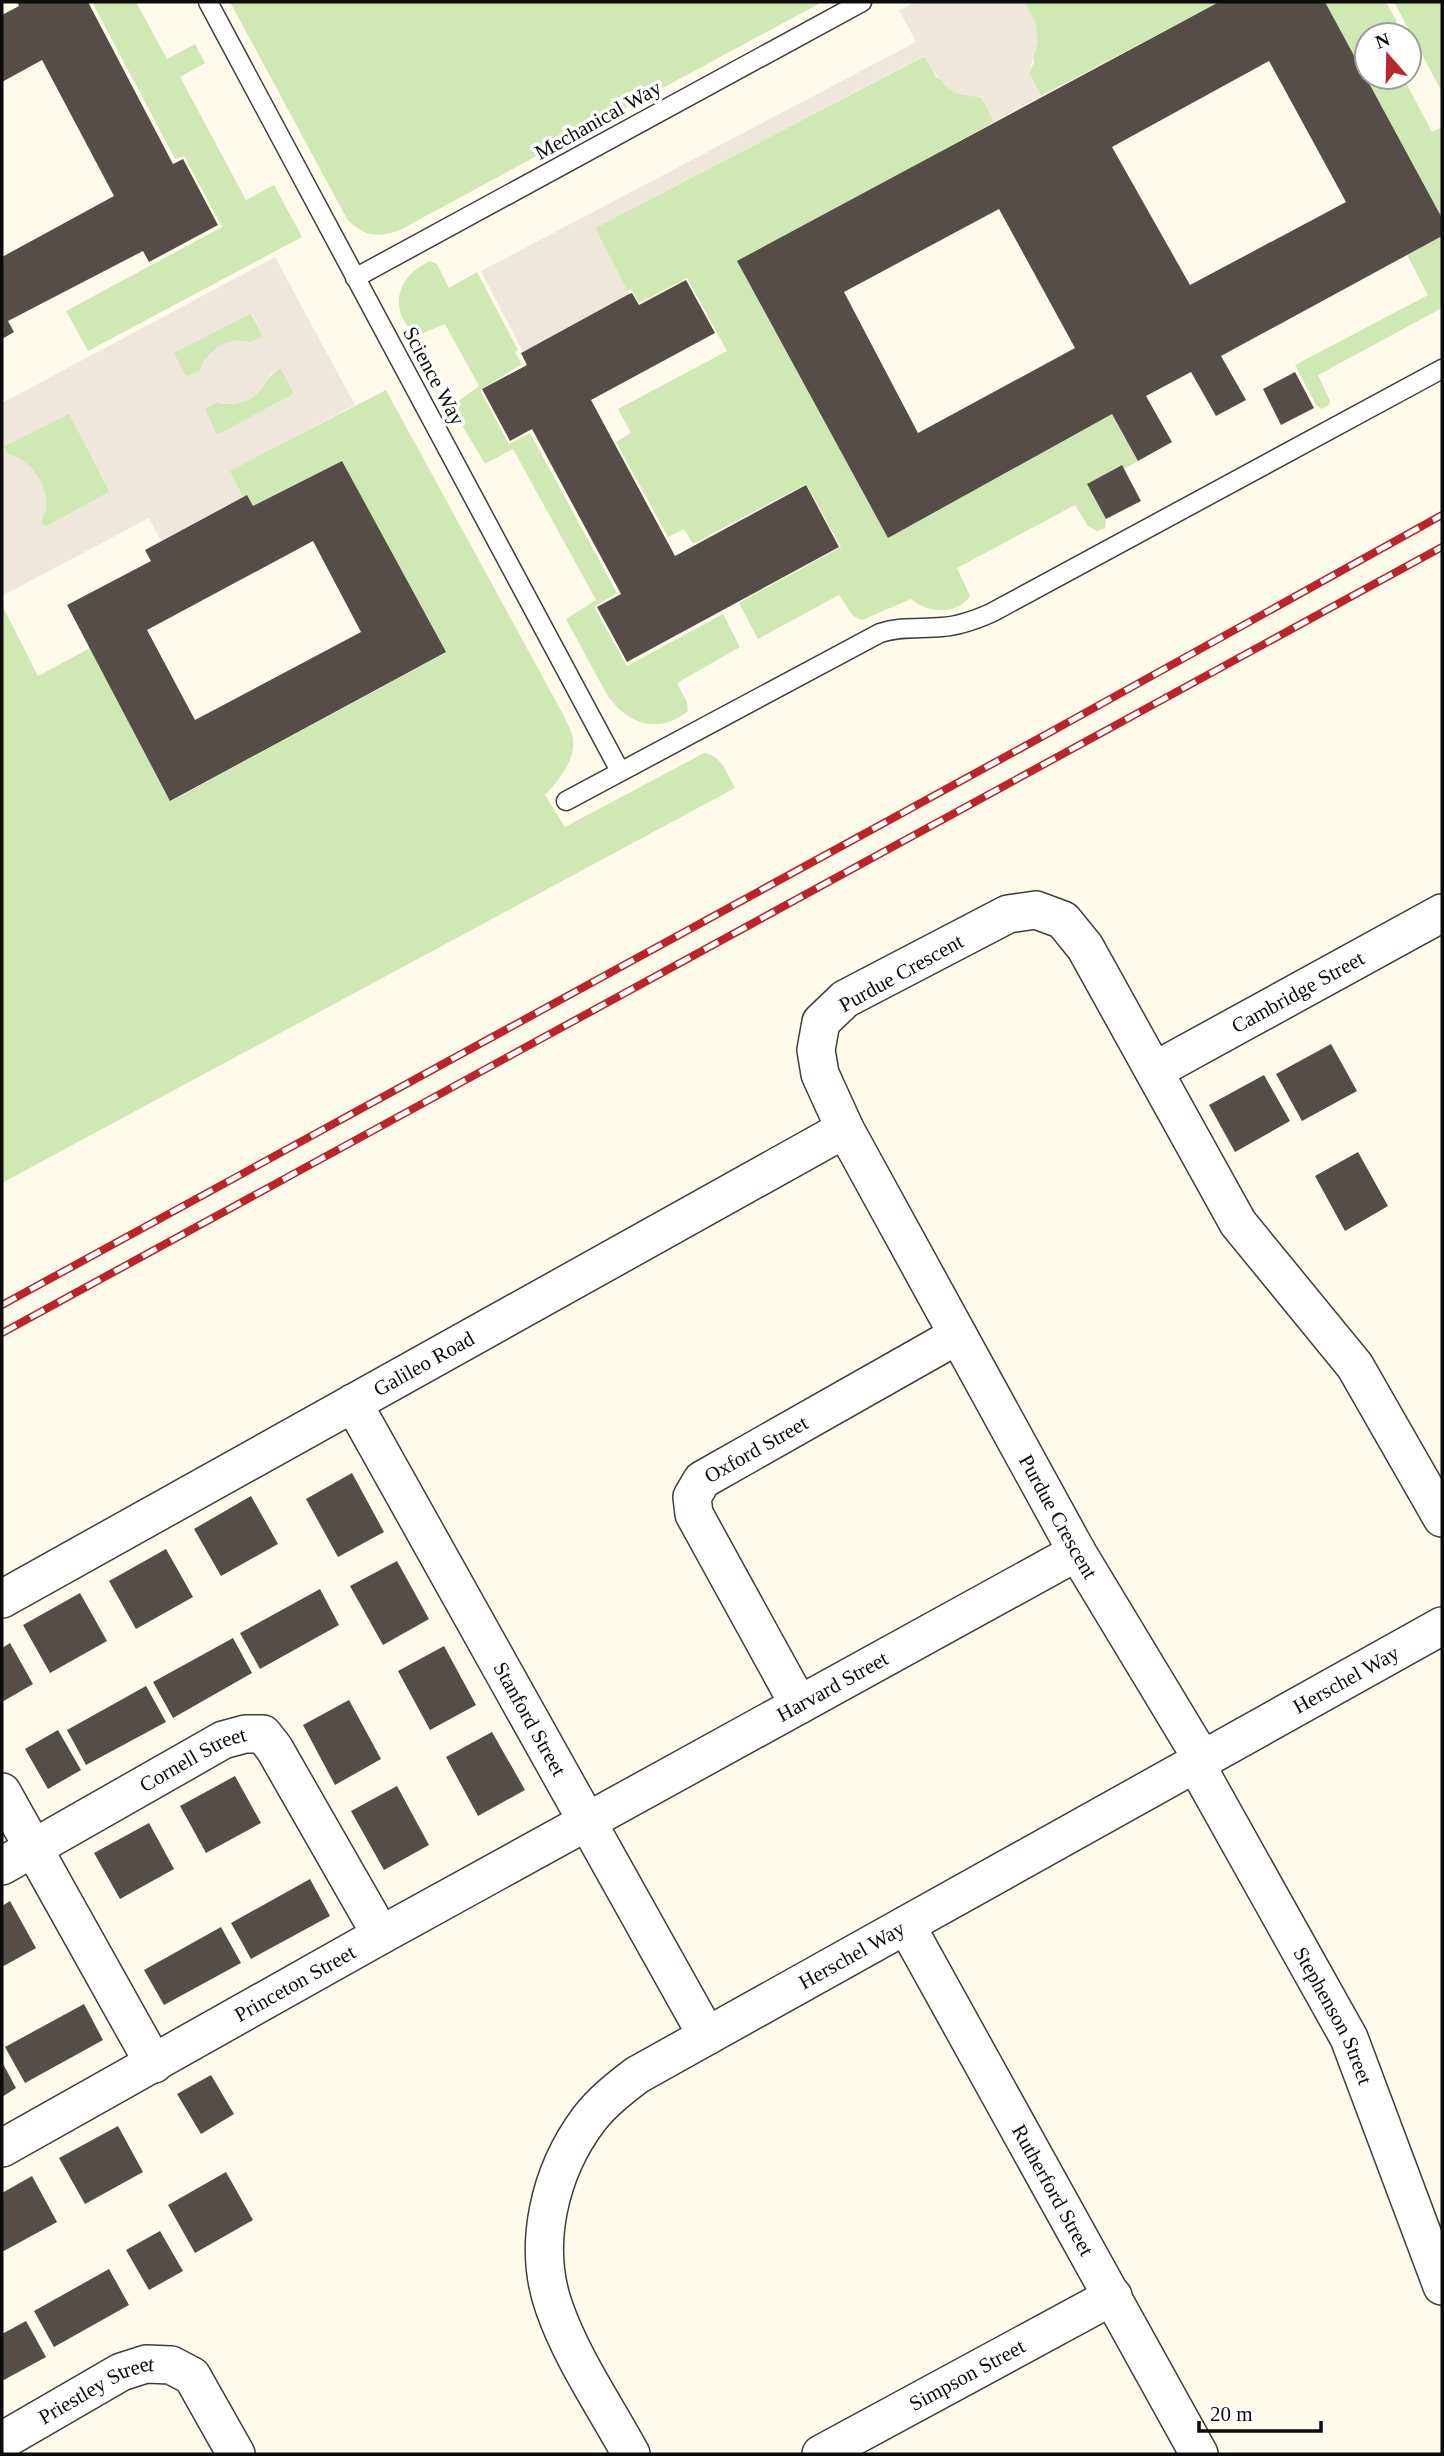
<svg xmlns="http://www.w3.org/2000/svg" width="1444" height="2456" font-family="Georgia,serif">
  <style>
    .green { fill: #cfe8b4 }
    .plaza { fill: #ede8da; fill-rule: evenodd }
    .building { fill: #544d48; fill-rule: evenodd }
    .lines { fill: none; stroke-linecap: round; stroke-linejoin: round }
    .service-casing { stroke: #3e3e3e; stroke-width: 21 }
    .minor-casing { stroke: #3e3e3e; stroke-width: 40 }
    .service { stroke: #fff; stroke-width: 18 }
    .minor { stroke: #fff; stroke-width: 37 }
    .rail-casing { stroke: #ba242a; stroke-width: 8 }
    .rail { stroke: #fff; stroke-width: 5; stroke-dasharray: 16; stroke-linecap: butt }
    .labels { text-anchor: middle; stroke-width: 7; stroke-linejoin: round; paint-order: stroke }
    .street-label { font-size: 21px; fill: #0b0b0b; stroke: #fff }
  </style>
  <rect width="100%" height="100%" fill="#fffbea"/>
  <path class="green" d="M92 2H136L167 59 195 44 205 63 180 77 246 200 274 185 302 237 88 351 66 311 222 227 184 156 175 159Z
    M230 2H822L398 231C376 238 363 236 347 219Z
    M1024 2H1219L1041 96 1029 73 1034 62Z
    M1325 2H1386L1397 22 1379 32 1380 35H1367V77H1403L1432 132 1442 127V218Z
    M1394 2H1442V92Z
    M925 56 936 77 982 98 994 122 738 262 888 538 1112 414 1138 461 1124 469 1121 465 1087 484 1106 519 1105 528 1097 531 1088 526 1075 505 957 568 970 596C958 615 927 614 911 599L862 620 853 616 839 595 758 639 739 603 841 547 806 484 693 544 684 529 668 537 616 442 631 433 618 409 727 351 687 278 639 303 631 289 627 291 595 228Z
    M1442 236V308L1318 375 1330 401 1329 405 1322 409 1316 405 1295 365 1428 295 1407 255Z
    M430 261 437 264 449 288 477 272 518 350 515 352 522 364 480 390 509 444 530 433 617 593 594 607 627 666 723 614 740 647 677 683 687 702 688 711C658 736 625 723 606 693L566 619 596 600 513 449 485 464 454 412 453 405 479 386 445 324 416 336C387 309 397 276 430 261Z
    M251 313 263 337 204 360 200 370 186 377 173 353Z
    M281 368 294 394 217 435 204 409 217 402C225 405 230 404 239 402 264 396 262 378 281 368Z
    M386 390 564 716C566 722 572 731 573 738 576 760 559 780 545 795L565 827 704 753C721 755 727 773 735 788L2 1183V605L38 676 90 648 171 801 445 653 342 461 253 506 247 495 243 497 229 471Z
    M69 413 110 492 45 527 41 521 46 510 20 459 7 454 3 446Z"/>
  <path class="plaza" d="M916 2H1025L1036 24 1038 42 1029 73 1041 96 994 122 982 98 958 94 945 86 930 67 924 56 595 228 629 294 523 352 481 271 916 42 899 10Z
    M275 257 355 405 230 471 243 497 161 541 149 518 2 596V403ZM252 313 263 337 250 342 236 340 219 345 204 360 200 370 186 377 174 353ZM281 368 294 394 217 435 205 409 217 402 234 405 251 399 263 388 270 374ZM69 414 110 491 45 527 41 521 46 510V496L41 481 31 467 20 459 7 454 3 447Z"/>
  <path class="building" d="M17 2H88L173 164 183 159 218 225 149 262 143 251 8 321 14 332 2 339V257L114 196 42 60 2 82V15L19 6Z
    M1219 2H1325L1442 218V236L1221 356 1246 400 1216 416 1191 372 1146 396 1172 442 1138 461 1112 414 888 538 737 261ZM1269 61 1346 202 1190 285 1112 147ZM999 209 1075 348 918 433 844 292Z
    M686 280 715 333 591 400 675 556 806 485 839 547 627 662 597 607 621 594 532 429 510 441 482 389 527 365 521 353 523 352 629 294 632 293 639 305Z
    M1295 372 1314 408 1281 425 1263 389Z
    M342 461 446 652 170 801 67 605 151 561 145 550 247 495 253 506ZM313 541 361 632 195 720 147 630Z
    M1122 465 1141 501 1106 519 1087 484Z
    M1331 1044 1357 1091 1302 1121 1276 1074Z
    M1264 1075 1290 1121 1235 1152 1209 1105Z
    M1358 1152 1388 1206 1345 1231 1315 1176Z
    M352 1473 384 1532 338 1557 306 1499Z
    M251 1496 278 1544 221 1576 194 1529Z
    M166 1549 193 1597 136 1629 109 1581Z
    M397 1561 429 1619 383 1645 350 1586Z
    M320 1589 339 1625 260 1669 240 1633Z
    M80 1593 107 1641 50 1673 23 1625Z
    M233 1638 252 1673 173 1718 153 1682Z
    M10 1643 33 1684 2 1702V1648Z
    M444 1646 476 1705 430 1730 398 1671Z
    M146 1686 166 1722 86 1765 67 1730Z
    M349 1700 381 1759 335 1785 303 1725Z
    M58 1730 81 1770 48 1789 25 1749Z
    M492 1732 525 1790 478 1816 446 1757Z
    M235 1776 261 1823 206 1853 180 1806Z
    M397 1786 429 1845 384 1870 351 1811Z
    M149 1823 174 1869 120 1899 94 1853Z
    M310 1879 330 1916 251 1959 231 1923Z
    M10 1901 36 1948 2 1967V1906Z
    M221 1927 241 1963 164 2005 144 1970Z
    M84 2004 103 2040 25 2083 5 2047Z
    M2 2062 16 2088 2 2097Z
    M211 2075 234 2114 201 2134 177 2094Z
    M118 2126 143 2172 85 2204 59 2158Z
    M226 2172 253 2220 195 2253 168 2205Z
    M32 2176 57 2222 2 2252V2193Z
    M160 2231 183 2271 149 2290 126 2250Z
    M109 2269 129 2305 54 2347 34 2311Z
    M26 2321 46 2357 2 2381V2334Z"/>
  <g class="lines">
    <g class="service-casing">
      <path id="service" d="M208 2 620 771
        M355 278 862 2
        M566 801 880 633C901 626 921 629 942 627 959 626 975 620 991 613L1442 369"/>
    </g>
    <g class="minor-casing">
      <g id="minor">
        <path id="s1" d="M1154 1071 1442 913"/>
        <path id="s2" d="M353 1403 707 2036"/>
        <path id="s3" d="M1442 1518 1355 1366 1238 1223 1085 947 1063 920 1036 910 1008 914 845 999 821 1022 816 1050 820 1074 845 1129 1077 1552 1202 1759 1203 1777 1349 2038 1442 2286"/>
        <path id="s4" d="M2 1599 845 1129"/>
        <path id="s5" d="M799 1705 694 1514 692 1497 702 1480 958 1335"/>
        <path d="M2 1792 154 2064"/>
        <path id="s6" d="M2 1866 223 1740 245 1734H263L274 1748 381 1935"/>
        <path id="s7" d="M906 1925 1199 2454"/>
        <path id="s8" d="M2 2148 381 1935 1077 1552"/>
        <path id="s9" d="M2 2441 121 2372 146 2364 171 2365 192 2376 236 2454"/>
        <path id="s10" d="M631 2454C605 2406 572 2359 554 2307 532 2244 550 2171 589 2119 603 2101 620 2088 637 2075L1442 1626"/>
        <path id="s11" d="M821 2454 1113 2296"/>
      </g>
    </g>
    <use href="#service" class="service"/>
    <use href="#minor" class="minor"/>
    <g class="rail-casing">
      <path id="rail" d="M2 1305 1056 729 1442 515
        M2 1333 1442 547"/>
    </g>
    <use href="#rail" class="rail"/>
  </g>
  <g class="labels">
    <g class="street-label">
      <text transform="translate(598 120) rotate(-29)" y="7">Mechanical Way</text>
      <text transform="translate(434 376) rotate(62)" y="7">Science Way</text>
      <text transform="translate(901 973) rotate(-29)" y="7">Purdue Crescent</text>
      <text dy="7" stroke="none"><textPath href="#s1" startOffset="164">Cambridge Street</textPath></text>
      <text dy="7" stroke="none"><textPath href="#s4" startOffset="483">Galileo Road</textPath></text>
      <text dy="7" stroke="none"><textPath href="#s5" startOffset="317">Oxford Street</textPath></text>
      <text dy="7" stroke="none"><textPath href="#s3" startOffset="1540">Purdue Crescent</textPath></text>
      <text dy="7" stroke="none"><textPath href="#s10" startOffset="1242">Herschel Way</textPath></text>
      <text dy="7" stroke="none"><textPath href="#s8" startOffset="950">Harvard Street</textPath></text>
      <text dy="7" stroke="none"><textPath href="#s2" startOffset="362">Stanford Street</textPath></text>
      <text dy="7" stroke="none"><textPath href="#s6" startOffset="219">Cornell Street</textPath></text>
      <text dy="7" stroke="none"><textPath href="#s10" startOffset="676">Herschel Way</textPath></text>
      <text dy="7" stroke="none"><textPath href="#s8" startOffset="336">Princeton Street</textPath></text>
      <text dy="7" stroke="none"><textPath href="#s3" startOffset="2112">Stephenson Street</textPath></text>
      <text dy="7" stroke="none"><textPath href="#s7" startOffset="303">Rutherford Street</textPath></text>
      <text dy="7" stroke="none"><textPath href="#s11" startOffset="166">Simpson Street</textPath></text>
      <text dy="7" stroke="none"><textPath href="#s9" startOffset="108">Priestley Street</textPath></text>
    </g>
  </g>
  <rect width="1444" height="2456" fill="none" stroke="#0b0b0b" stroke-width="7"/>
  <g transform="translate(1388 56) rotate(340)"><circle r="33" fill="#ffffff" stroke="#9d9d9d" stroke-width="2"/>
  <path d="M0-5L12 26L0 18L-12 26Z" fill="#ba242a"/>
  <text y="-10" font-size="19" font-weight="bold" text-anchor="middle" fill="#0b0b0b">N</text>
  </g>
  <path d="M1199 2421v10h122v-10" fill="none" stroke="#0b0b0b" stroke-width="3.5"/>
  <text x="1210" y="2421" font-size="21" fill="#0b0b0b" stroke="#ffffff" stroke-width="5" paint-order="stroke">20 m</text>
</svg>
